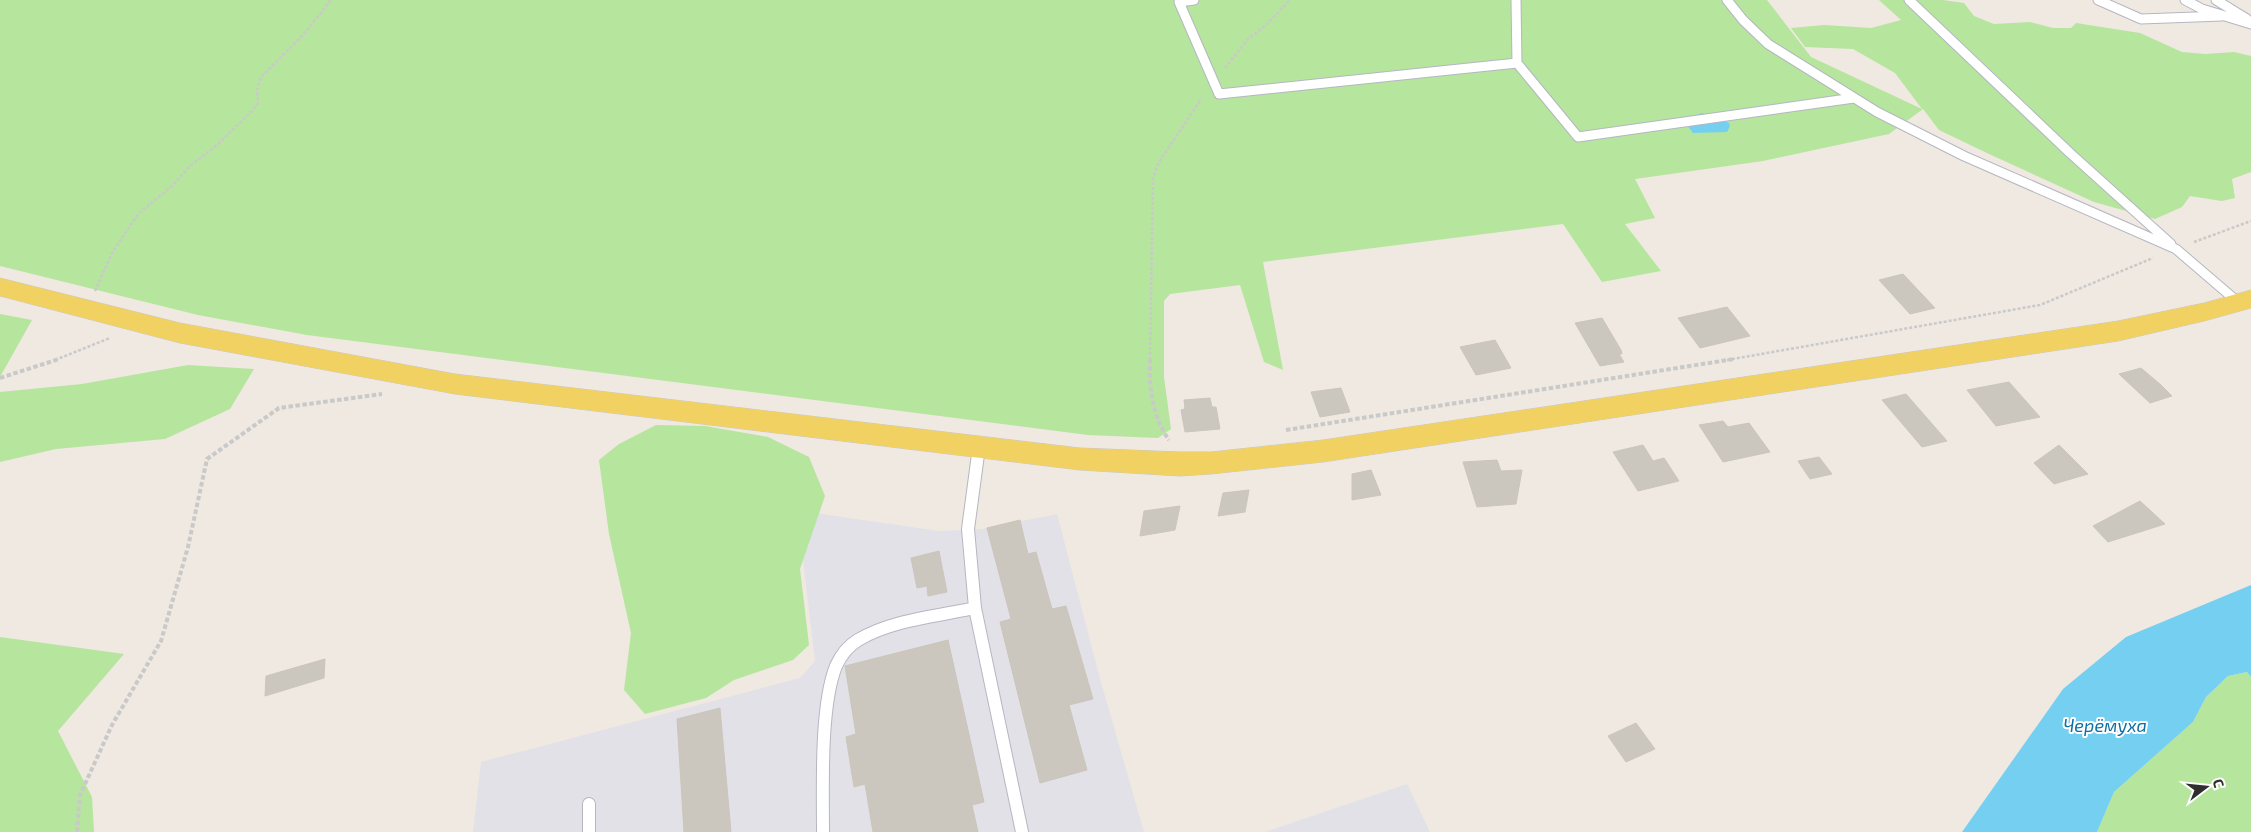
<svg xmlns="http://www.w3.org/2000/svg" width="2251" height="832" font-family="'Exo 2',sans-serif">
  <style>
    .industrial { fill: #e3e1e8 }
    .green { fill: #b6e59e; fill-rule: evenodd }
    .water { fill: #75cff0 }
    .building { fill: #cbc7bf; stroke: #cbc5ba }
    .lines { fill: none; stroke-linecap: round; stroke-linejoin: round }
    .service-far1-casing { stroke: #b4b7c1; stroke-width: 11 }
    .service-casing { stroke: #b4b7c1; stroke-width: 14 }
    .primary-casing { stroke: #c9c9c9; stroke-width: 1 }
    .path-far1 { stroke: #c9c9c9; stroke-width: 2.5; stroke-dasharray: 3 2; stroke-linecap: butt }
    .path { stroke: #c9c9c9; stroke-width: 4; stroke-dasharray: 4.5 2.5; stroke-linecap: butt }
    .service-far1 { stroke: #fff; stroke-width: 9 }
    .service { stroke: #fff; stroke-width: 12 }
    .primary { fill: #f2d163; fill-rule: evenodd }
    .labels { text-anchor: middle; stroke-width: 4; stroke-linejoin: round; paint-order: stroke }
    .water-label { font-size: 18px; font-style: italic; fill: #0d6fa3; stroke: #fff }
  </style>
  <rect width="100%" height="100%" fill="#efe9e1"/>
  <path class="industrial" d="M815 513 939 531 982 529 1057 514 1099 675 1144 832H473L481 762 800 678 815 661 798 517Z
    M1407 784 1430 832H1265Z"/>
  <path class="green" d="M0 0H1767L1811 57 1922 109 1895 73 1853 49 1805 47 1791 28 1824 25 1871 28 1901 20 1879 0H1943L1964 3 1974 16 1994 24 2030 22 2053 28H2071L2076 23 2140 33 2182 52 2205 54 2234 52 2251 56V172L2232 179 2235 198 2222 201 2190 196 2182 207 2155 219 2094 202 1989 154 1939 130 1923 109 1889 134 1763 161 1635 179 1655 218 1625 224 1661 271 1602 282 1563 224 1263 262 1283 370 1264 362 1240 285 1170 294 1164 301V377L1171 429 1158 438 1088 435 307 335 198 315 0 266ZM1701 113 1710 114 1730 126 1728 128 1690 118Z
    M0 314 32 320 0 377Z
    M188 365 254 369 230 409 165 439 56 449 0 462V392L82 384Z
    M656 425 705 426 768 437 809 457 825 496 800 569 809 645 793 660 734 680 706 698 645 714 624 690 631 633 609 534 599 460 619 444Z
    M0 637 124 654 58 731 92 797 94 832H0Z
    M2247 672 2251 677V832H2097L2114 792 2193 722 2206 697 2228 676Z"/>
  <path class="water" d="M1701 113 1710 114 1729 123 1730 126 1727 132 1693 133 1687 125 1690 118Z
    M2251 585V677L2247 672 2228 676 2206 697 2193 722 2114 792 2097 832H1962L2063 689 2126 637Z"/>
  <path class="building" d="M1903 274 1935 308 1910 314 1879 280Z
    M1727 307 1750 336 1700 348 1678 318Z
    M1602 318 1621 350 1622 354H1619L1624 362 1600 366 1575 323Z
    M1495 340 1511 368 1476 375 1460 347Z
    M2141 368 2161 385 2172 396 2150 403 2119 374Z
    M2009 382 2040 417 1996 426 1967 390Z
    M1341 388 1350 412 1320 417 1311 392Z
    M1906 394 1947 441 1922 447 1882 400Z
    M1210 398 1212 407H1216L1220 429 1185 432 1181 410 1185 409 1184 400Z
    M1723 421 1728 427 1749 423 1770 452 1723 462 1699 425Z
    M1643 445 1653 461 1664 458 1679 481 1638 491 1613 452Z
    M2059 445 2088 474 2054 484 2034 463Z
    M1819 457 1832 474 1810 479 1798 461Z
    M1497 460 1501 471 1522 470 1516 504 1477 507 1463 462Z
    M1371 470 1381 495 1352 500V474Z
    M1249 490 1245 512 1218 516 1223 493Z
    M2140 501 2165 524 2108 542 2093 526Z
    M1180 506 1175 530 1140 536 1144 511Z
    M1020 520 1028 554 1036 552 1052 609 1066 606 1093 699 1069 705 1087 770 1040 783 1000 622 1011 619 987 528Z
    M939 551 947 592 928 596 927 586 917 588 911 558Z
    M948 640 984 802 972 805 978 832H873L865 784 854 787 846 737 856 734 845 666Z
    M325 659 324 678 265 696 266 676Z
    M720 708 731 832H684L677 719Z
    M1636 723 1655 749 1626 762 1608 736Z"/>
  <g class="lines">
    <g class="service-far1-casing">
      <path id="service-far1" d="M1194 0 1179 2 1219 94 1517 63 1516 0
        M1727 0 1743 20 1768 44 1877 112 1964 156 2176 249 2239 303
        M1909 0 2070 153 2171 244
        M2098 0 2141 19 2222 16
        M2185 0 2202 9 2251 24
        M2216 0 2247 19
        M1517 63 1578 137 1854 98"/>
    </g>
    <g class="service-casing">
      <path id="service" d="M979 447 968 529 975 608 1022 832
        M589 804V832
        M823 832C823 787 820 706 836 666 841 655 848 646 858 640 892 620 937 616 975 608"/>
    </g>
    <g class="primary-casing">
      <path id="primary" d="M0 278 180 323 455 374 1080 448 1180 452H1211L1323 440 2118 321 2204 303 2251 290V308L2204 321 2118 341 1323 462 1211 474 1180 476 1080 470 455 394 180 343 0 296Z"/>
    </g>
    <path class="path-far1" d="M1225 68 1248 39 1266 25 1290 0
      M2194 242 2251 221
      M95 291 112 253 138 214 172 186 190 166 217 145 254 109 258 103 257 88 261 77 303 35 331 0
      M55 360 110 338
      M1150 360 1153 177 1159 162 1202 98
      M1727 360 2040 305 2153 258"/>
    <path class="path" d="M1150 359C1149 388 1152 416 1169 440
      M0 378 59 359
      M1286 430 1734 359
      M77 832 80 795 112 725 161 641 188 547 207 459 279 408 382 394"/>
    <use href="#service-far1" class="service-far1"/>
    <use href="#service" class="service"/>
    <use href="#primary" class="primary"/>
  </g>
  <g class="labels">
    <g class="water-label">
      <text x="2105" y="732">Черёмуха</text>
    </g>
  </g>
  <g transform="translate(2206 787) rotate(74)" stroke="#ffffff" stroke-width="4" paint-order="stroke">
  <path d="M0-4L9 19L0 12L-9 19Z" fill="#2e2e2e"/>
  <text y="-8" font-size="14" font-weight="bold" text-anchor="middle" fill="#2e2e2e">С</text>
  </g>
</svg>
